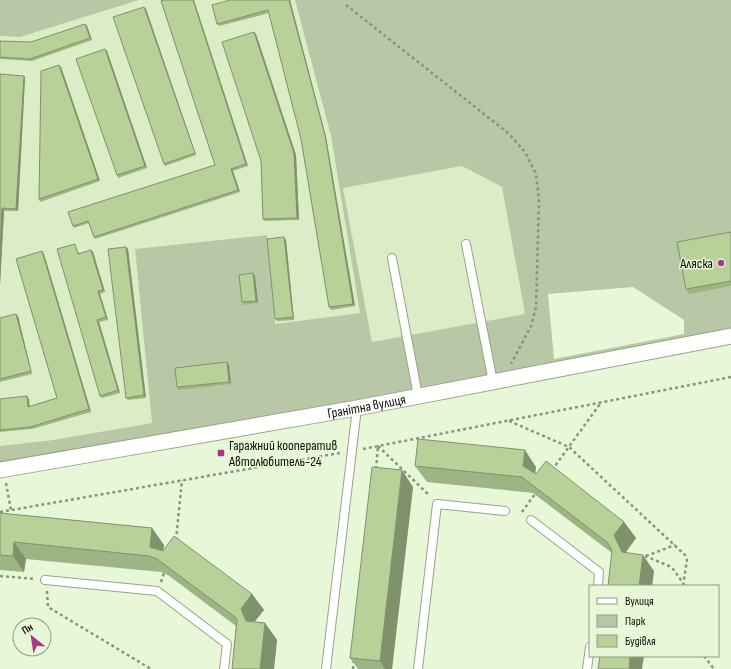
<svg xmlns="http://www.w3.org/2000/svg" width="731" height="669" font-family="'Sofia Sans Condensed',sans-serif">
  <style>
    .built { fill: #dbecc7 }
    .green { fill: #b8c8a6; fill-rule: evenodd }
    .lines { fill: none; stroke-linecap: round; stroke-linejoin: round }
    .service-casing { stroke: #97a488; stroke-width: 10 }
    .minor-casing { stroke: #97a488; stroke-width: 17 }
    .path { stroke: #89947e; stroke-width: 2.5; stroke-dasharray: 3 3; stroke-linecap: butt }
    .service { stroke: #fff; stroke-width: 8 }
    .minor { stroke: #fff; stroke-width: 15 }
    .wall { fill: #9db484 }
    .shaded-wall { fill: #80926b }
    .building { fill: #b7d199; stroke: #80926b }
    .poi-dot { fill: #a9358f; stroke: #e8f7d8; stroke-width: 1.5 }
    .labels { text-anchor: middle; stroke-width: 3; stroke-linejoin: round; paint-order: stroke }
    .poi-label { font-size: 14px; fill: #0b1006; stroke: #e8f7d8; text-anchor: end }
    .street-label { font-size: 14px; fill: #0b1006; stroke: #e8f7d8 }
  </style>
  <rect width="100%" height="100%" fill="#e8f7d8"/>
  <path class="built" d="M139 0H295L331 136 360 313 275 324 135 249 152 423 53 440 0 446V36L20 37Z
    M462 166 502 187 525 314 372 342 343 188Z"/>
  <path class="green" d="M0 0H139L20 37 0 36Z
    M295 0H731V336L0 470V446L53 440 152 423 135 249 267 235 275 324 360 313 331 136ZM462 166 502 187 525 314 372 342 343 188ZM633 287 684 320V334L554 359 548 294Z"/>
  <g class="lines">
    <g class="service-casing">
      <path id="service" d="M466 244 493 382
        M392 258 418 396
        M531 520 599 572 598 586
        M45 580 157 591 227 644 224 669
        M326 669 357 408
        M418 669 437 504 505 511
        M587 669 590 647"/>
    </g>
    <g class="minor-casing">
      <g id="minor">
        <path id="s1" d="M0 470 357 408 731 336"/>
      </g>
    </g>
    <path class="path" d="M346 5 508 133 525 152 536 174 539 199 536 307 531 326 511 364
      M509 421 569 447 685 555 687 560 683 586
      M378 446 430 496
      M363 449 731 377
      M376 469 378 446
      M552 470 600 404
      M6 483 11 510
      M0 512 340 453
      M522 512 535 494
      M176 540 182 480
      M645 556 669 566 674 570 683 583
      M646 556 675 545
      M0 576 35 579
      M161 582 164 573
      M47 591 48 607 151 669
      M704 656 714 669
      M353 669 354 659"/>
    <use href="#service" class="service"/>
    <use href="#minor" class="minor"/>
  </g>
  <path class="wall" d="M290 0 326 137 355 306 331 310 329 307 301 139 269 13 219 26 217 24Z
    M161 1 248 166 233 171 240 192 95 239 94 237 89 223 74 228 73 226 215 165Z
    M144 7 146 9 196 155 165 166 164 164Z
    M85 24 87 26 92 40 32 61 0 59V41L31 42Z
    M256 34 296 155 299 220 265 221 263 219Z
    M105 49 107 51 147 168 118 178 117 175Z
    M61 67 100 181 40 202 39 199Z
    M0 74 24 76 25 78 18 211H4L0 285Z
    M731 232V286L689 294 686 289Z
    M286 240 294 320 277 321 275 319Z
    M77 246 79 254 91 250 93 252 105 292 100 294 108 320 99 322 120 393 102 398 100 396Z
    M126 247 128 249 146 398 128 400 126 398Z
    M42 251 44 254 91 412 32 429 0 432V399H29V407L57 398Z
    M253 273 255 276 258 303 244 305 242 302Z
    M18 316 32 374 0 382V318Z
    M227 362 229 365 231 384 178 390 177 387Z
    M415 466 536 467 535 474 624 522 636 538 626 552V553L654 571 652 586H608L612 553 533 493 427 482Z
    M413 487 392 669H358L350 658Z
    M0 513 152 528 164 545 163 551 252 594 264 610 254 622 265 623 277 640 274 669H232L236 626 168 575 161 572 26 559 24 572 0 570Z"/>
  <path class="shaded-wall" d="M193 0H194L248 166 246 164Z
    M289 0H290L326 137 355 306 353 304Z
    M144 7 146 9 196 155 195 153Z
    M85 24 87 26 92 40 90 38Z
    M254 32 256 34 296 155 299 220 297 218Z
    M105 49 107 51 147 168 145 166Z
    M59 65 61 67 100 181 98 179Z
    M24 76 25 78 18 211 16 209Z
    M231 169 233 171 240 192 238 190Z
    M2 208 4 211 0 285V253Z
    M284 237 286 240 294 320 293 317Z
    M126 247 128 249 146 398 144 395Z
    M91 250 93 252 105 292 103 290Z
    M42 251 44 254 91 412 89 409Z
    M253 273 255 276 258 303 256 301Z
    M98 291 100 294 108 320 106 317Z
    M16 314 18 316 32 374 31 371Z
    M97 320 99 322 120 393 118 390Z
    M227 362 229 365 231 384 229 382Z
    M27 396 29 399 30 409 28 407Z
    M525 450 536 467 534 482 523 466Z
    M402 470 413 487 392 669H385L380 661Z
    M624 522 636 538 626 552 634 569 622 552 614 535Z
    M152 528 164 545 162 563 150 547Z
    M14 542 26 559 24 572 13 556Z
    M643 555 654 571 652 586H639Z
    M252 594 264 610 252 625 246 621 241 609Z
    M265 623 277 640 274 669H260Z
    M630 656H644L642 669H629Z"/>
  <path class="building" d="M164 0H193L246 164 231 169 238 190 94 237 88 221 73 226 68 212 215 165 161 1Z
    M230 0H289L325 135 353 304 329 307 301 139 268 10 217 24 212 5Z
    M144 7 195 153 164 164 113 17Z
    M85 24 90 38 30 59 0 57V41L31 42Z
    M254 32 294 153 297 218 263 219 261 161 222 42Z
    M105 49 145 166 117 175 76 59Z
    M59 65 98 179 39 199 41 71Z
    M0 74 24 76 16 209 2 208 0 253Z
    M731 232V281L686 289 677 242Z
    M284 237 293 317 275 319 267 239Z
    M75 244 78 254 91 250 103 290 98 291 106 317 97 320 118 390 100 396 57 249Z
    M126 247 144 395 126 398 108 249Z
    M42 251 89 409 30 427 0 430V399L27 396 28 407 57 398 16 259Z
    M253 273 256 301 242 302 239 275Z
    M16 314 31 371 0 379V318Z
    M227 362 229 382 177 387 175 368Z
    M418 439 525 450 523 466 536 474 546 461 624 522 614 535 622 552 643 555 639 586H608L612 551 608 543 522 477 415 466Z
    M372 467 402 470 380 661 350 658Z
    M0 513 152 528 150 547 163 551 174 536 252 594 241 609 246 621 265 623 260 669H232L237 620 235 617 157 559 149 556 14 542 13 556 0 555Z
    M600 656H630L629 669H598Z"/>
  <g class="poi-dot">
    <circle cx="721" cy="263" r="4"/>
    <rect x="217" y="449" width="8" height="8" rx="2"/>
  </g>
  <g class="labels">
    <g class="poi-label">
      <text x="713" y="268">Аляска</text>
      <text x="229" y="450" text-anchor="start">Гаражний кооператив<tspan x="229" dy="16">Автолюбитель-24</tspan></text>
    </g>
    <g class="street-label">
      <text dy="5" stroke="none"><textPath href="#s1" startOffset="372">Гранітна вулиця</textPath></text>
    </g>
  </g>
  <rect x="589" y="585" width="130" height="72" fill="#e8f7d8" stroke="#909b84"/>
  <rect x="597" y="598" width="20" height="6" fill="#ffffff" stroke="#909b84"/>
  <text x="625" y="605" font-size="12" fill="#0b1006">Вулиця</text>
  <rect x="597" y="615" width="20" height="12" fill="#b8c8a6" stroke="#909b84"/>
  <text x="625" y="625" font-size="12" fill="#0b1006">Парк</text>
  <rect x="597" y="635" width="20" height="12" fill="#b7d199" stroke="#909b84"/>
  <text x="625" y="645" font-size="12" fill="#0b1006">Будівля</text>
  <g transform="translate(32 637) rotate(330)"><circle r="19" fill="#e8f7d8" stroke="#909b84"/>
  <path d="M0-3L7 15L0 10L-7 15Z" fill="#a9358f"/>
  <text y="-6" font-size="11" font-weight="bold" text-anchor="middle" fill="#0b1006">Пн</text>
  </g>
</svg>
